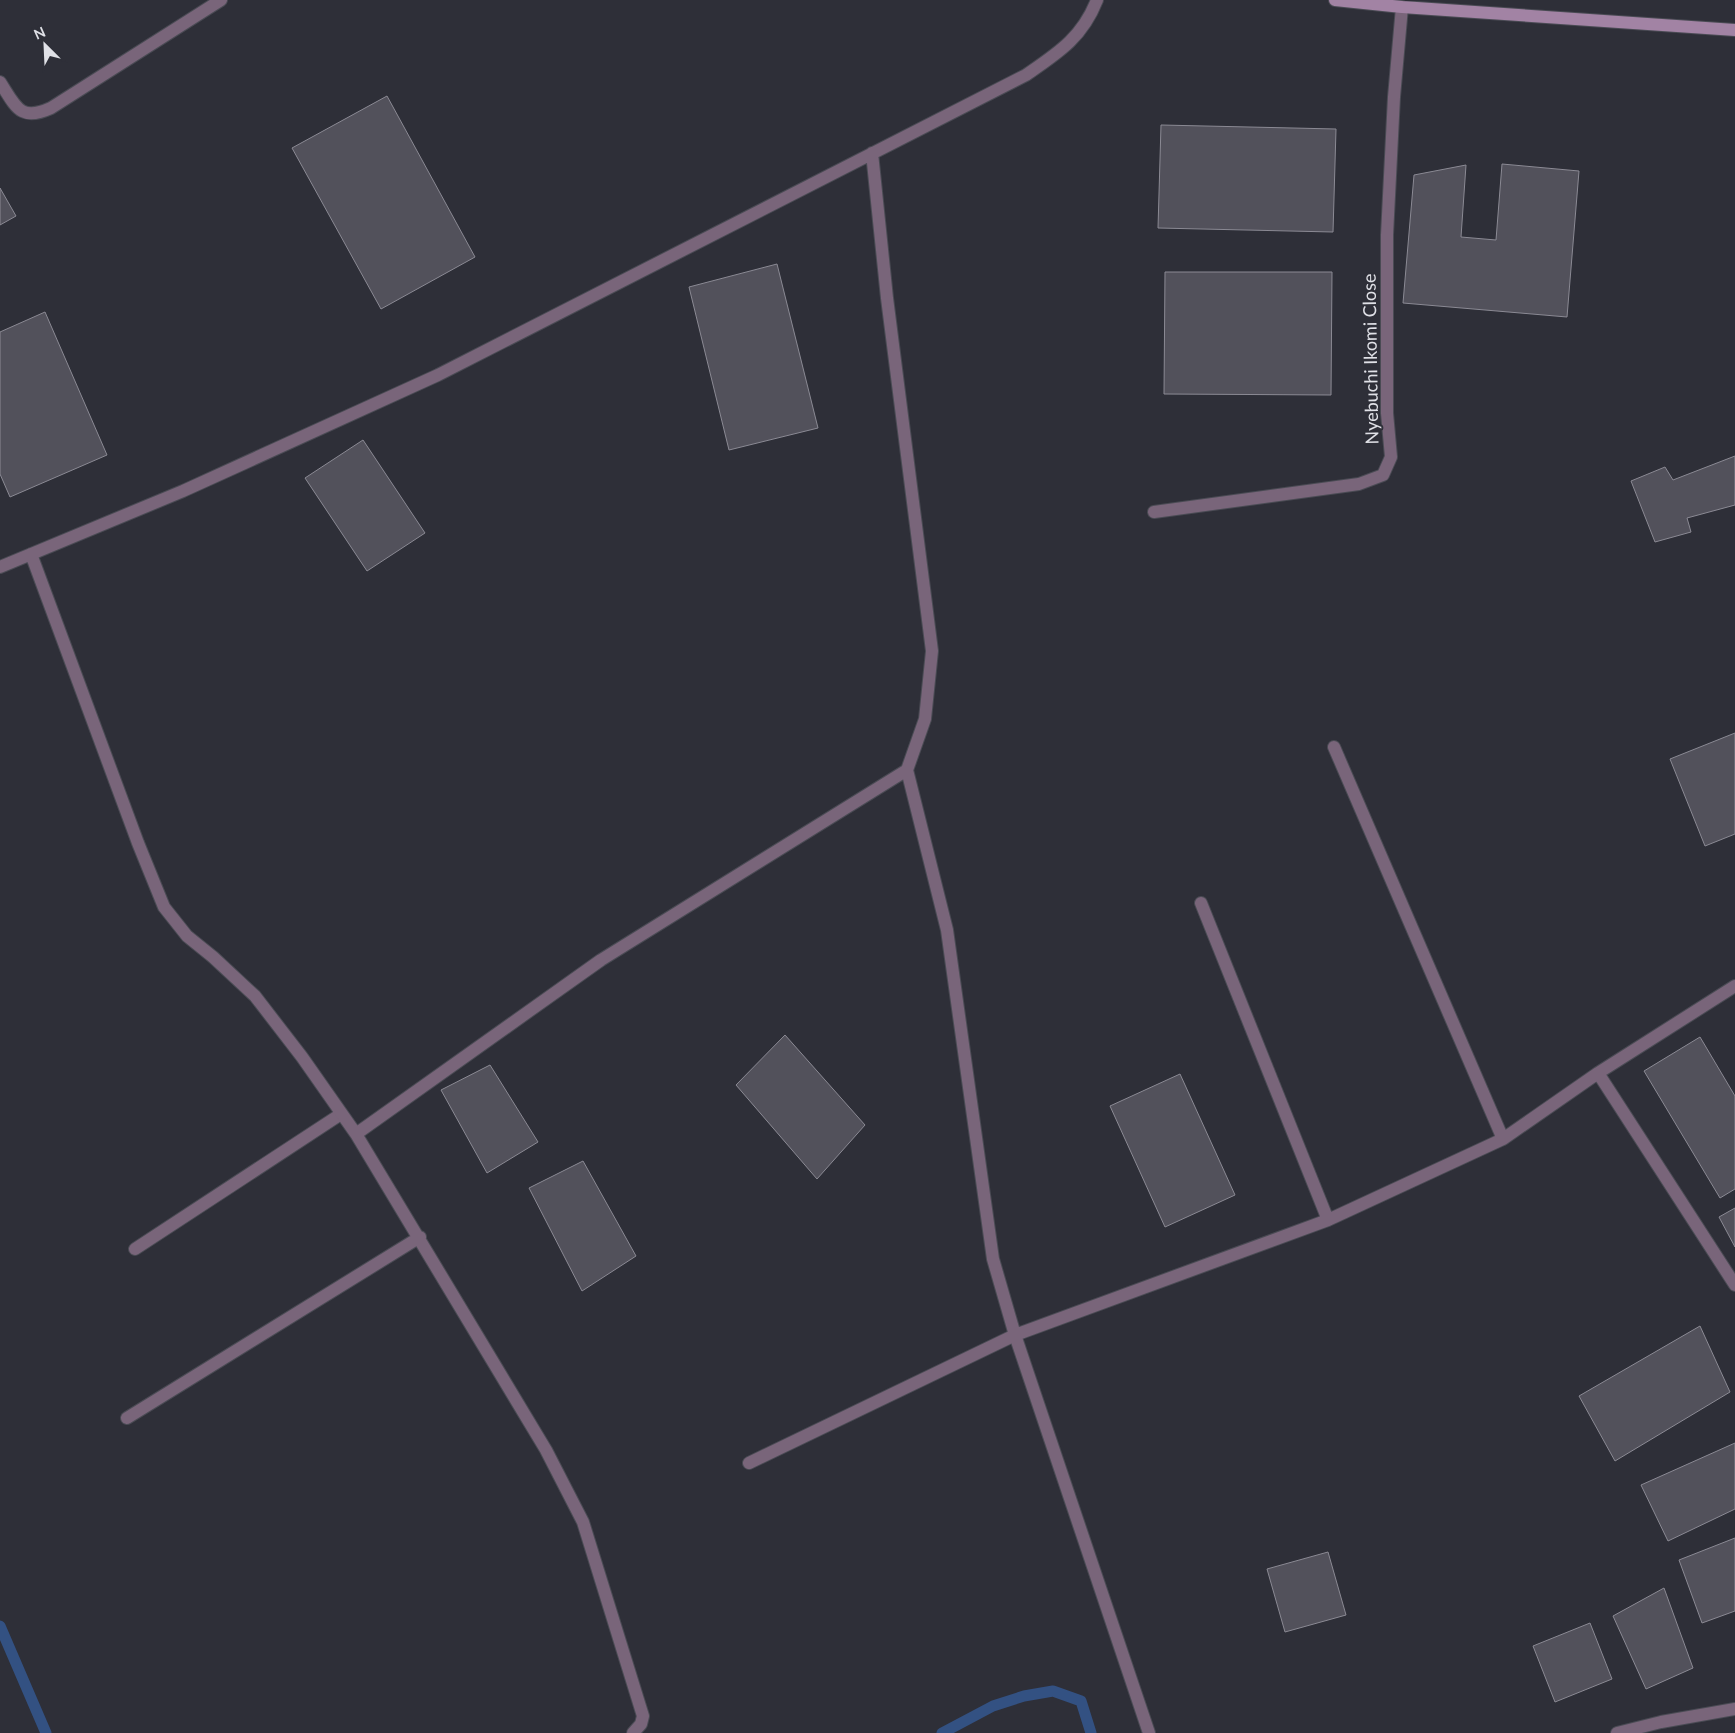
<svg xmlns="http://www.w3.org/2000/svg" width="1735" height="1733" font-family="Lato,sans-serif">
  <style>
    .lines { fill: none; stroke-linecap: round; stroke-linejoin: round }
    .stream { stroke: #335182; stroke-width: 11 }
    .building { fill: #52515b; stroke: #8b8a94 }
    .lane-casing { stroke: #4a4b54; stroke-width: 14 }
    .street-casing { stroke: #4a4b54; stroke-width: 14 }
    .secondary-casing { stroke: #4a4b54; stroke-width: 14 }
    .lane { stroke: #79657a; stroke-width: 12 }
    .street { stroke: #79657a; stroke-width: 12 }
    .secondary { stroke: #a283a4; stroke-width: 12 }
    .labels { text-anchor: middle; stroke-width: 4; stroke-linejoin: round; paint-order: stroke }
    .street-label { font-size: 18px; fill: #e0e1e7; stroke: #2e2f38 }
  </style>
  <rect width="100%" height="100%" fill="#2e2f38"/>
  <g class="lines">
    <path class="stream" d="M0 1626 46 1733
      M942 1733 993 1706 1024 1696 1053 1691 1081 1701 1091 1733"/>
  </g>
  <path class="building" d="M387 96 475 257 381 309 292 148Z
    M1161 125 1336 129 1333 232 1158 228Z
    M1502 164 1579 171 1567 317 1403 303 1414 175 1466 165 1461 237 1496 240Z
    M0 188 16 216 0 225Z
    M777 264 818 428 729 450 689 287Z
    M1165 272H1332L1331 395 1164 394Z
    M45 312 107 455 10 497 0 474V332Z
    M363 440 425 533 367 571 305 478Z
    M1735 456V505L1687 518 1691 532 1655 542 1631 481 1665 467 1673 480Z
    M1735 733V834L1705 846 1670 759Z
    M785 1035 865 1125 817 1179 736 1085Z
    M1700 1037 1735 1096V1189L1720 1198 1644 1071Z
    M490 1065 538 1142 487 1173 441 1090Z
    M1180 1074 1235 1195 1165 1227 1110 1106Z
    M583 1161 636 1256 582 1291 529 1188Z
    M1735 1208V1247L1719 1217Z
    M1700 1326 1730 1392 1615 1461 1579 1396Z
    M1735 1443V1509L1668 1541 1641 1485Z
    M1735 1538V1611L1702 1623 1679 1560Z
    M1328 1552 1346 1615 1285 1632 1267 1569Z
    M1664 1588 1693 1668 1646 1689 1613 1616Z
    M1590 1623 1612 1679 1555 1702 1533 1646Z"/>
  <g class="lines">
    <g class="lane-casing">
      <path id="lane" d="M135 1249 341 1114"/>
    </g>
    <g class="street-casing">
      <path id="street" d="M0 82C16 107 20 122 51 108L221 0
        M872 153 887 298 932 651 925 719 907 770 947 930 993 1259 1015 1335 1149 1733
        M1154 512 1359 484 1383 475 1391 457 1387 413V235L1394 97 1402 7
        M31 554 138 843 164 907 187 936 213 957 255 996 302 1057 356 1134 546 1450 583 1522 643 1716 641 1724 633 1733
        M0 567 183 491 438 375 1026 75C1058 53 1082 38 1097 0
        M1334 747 1503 1139
        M1201 903 1328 1220
        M1598 1073 1735 1285
        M356 1134 601 960 907 770
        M127 1418 420 1237
        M749 1463 1015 1335 1328 1220 1503 1139 1598 1073 1735 986
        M1617 1733 1661 1722 1735 1709"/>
    </g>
    <g class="secondary-casing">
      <path id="secondary" d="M1335 0 1402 7 1735 30"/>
    </g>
    <use href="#lane" class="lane"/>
    <use href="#street" class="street"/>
    <use href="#secondary" class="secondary"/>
  </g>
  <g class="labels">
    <g class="street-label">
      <text transform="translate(1371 359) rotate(-91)" y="6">Nyebuchi Ikomi Close</text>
    </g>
  </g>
  <g transform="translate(45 45) rotate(336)" stroke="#2e2f38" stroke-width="4" paint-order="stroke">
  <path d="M0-4L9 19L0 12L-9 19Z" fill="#e0e1e7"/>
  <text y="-8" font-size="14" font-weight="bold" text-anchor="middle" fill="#e0e1e7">N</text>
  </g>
</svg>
